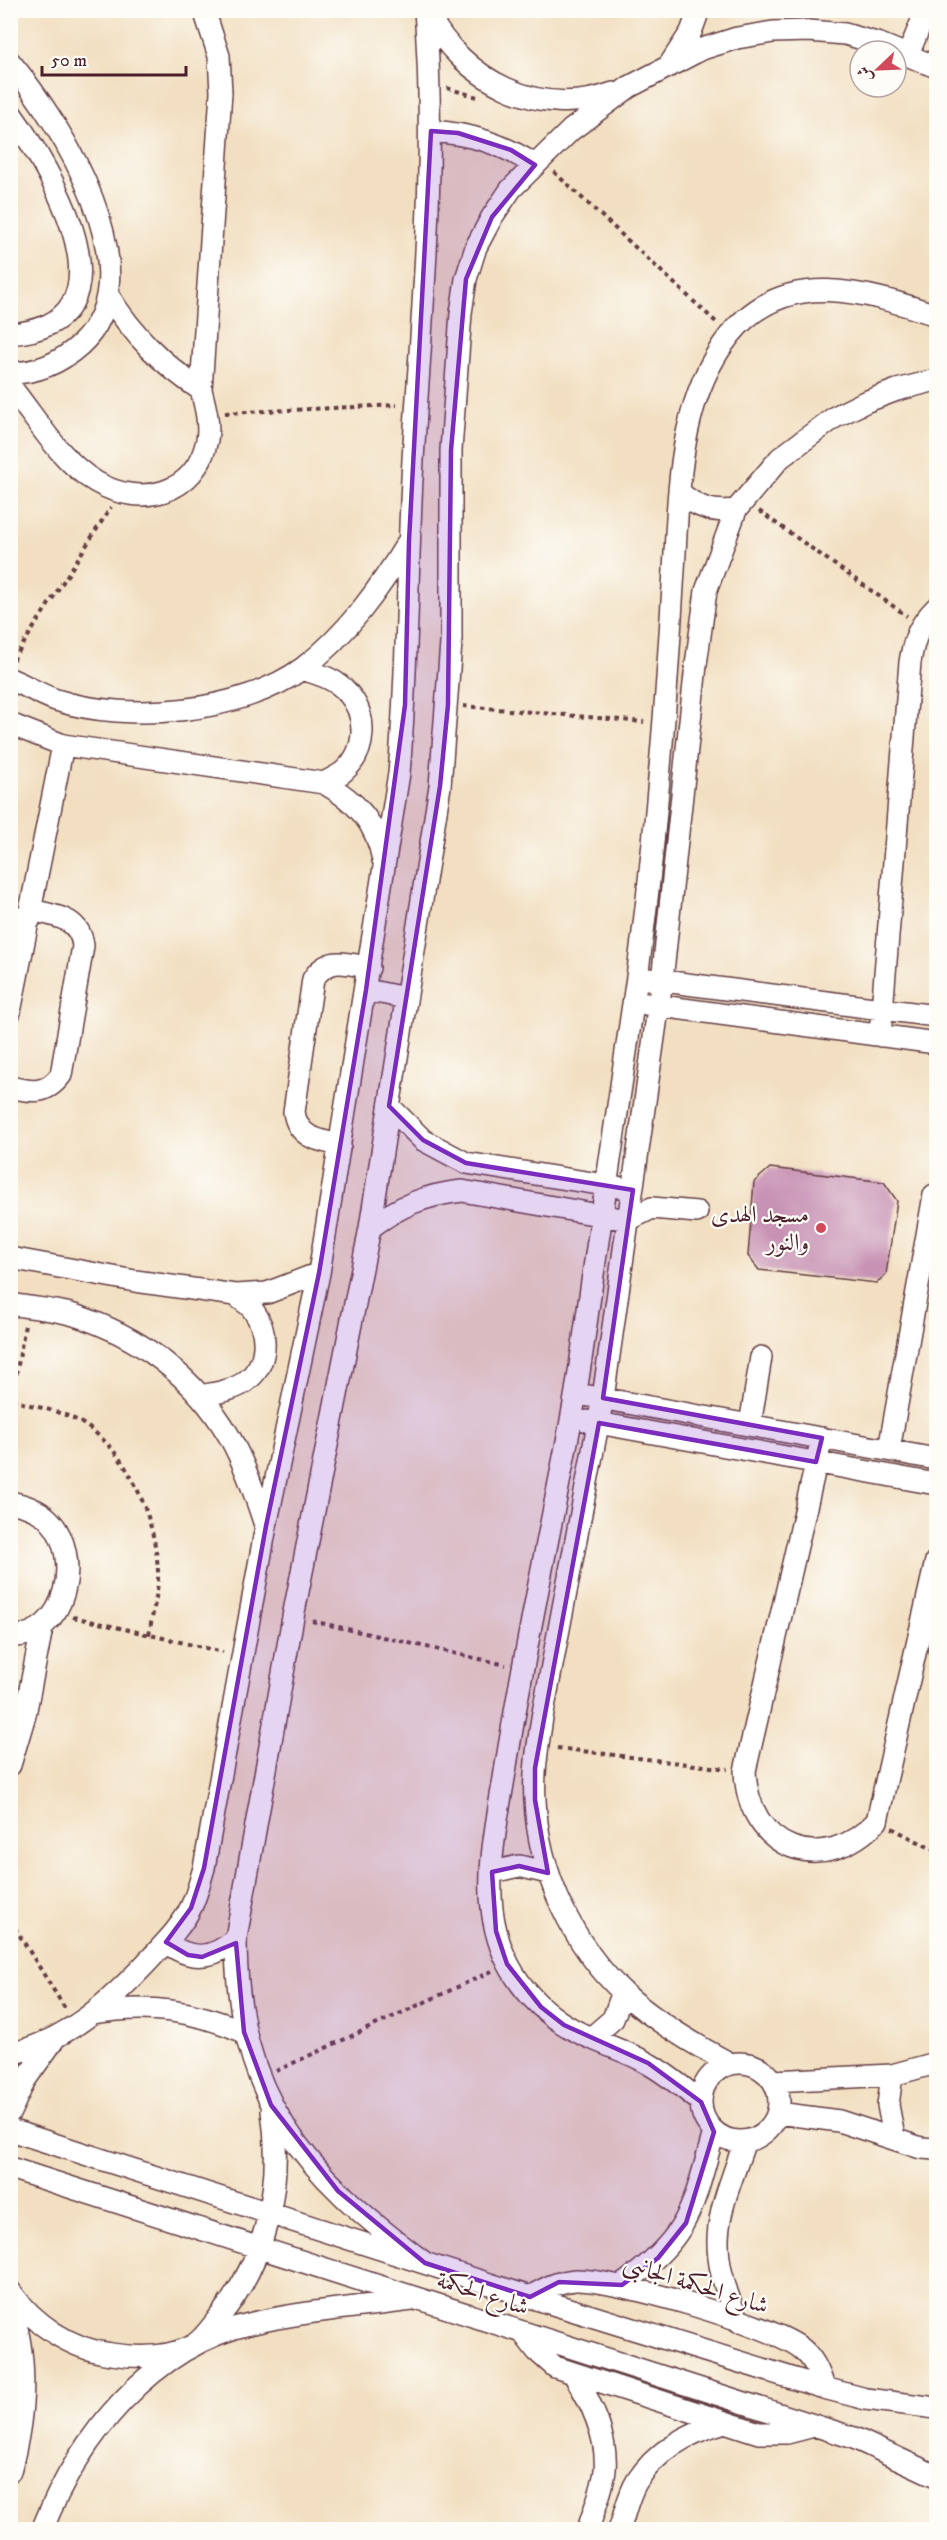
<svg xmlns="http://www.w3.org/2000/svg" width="947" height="2540" font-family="'IM FELL DW Pica',Amiri,serif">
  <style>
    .building { fill: #c792b4 }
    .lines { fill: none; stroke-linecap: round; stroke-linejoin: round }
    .minor-casing { stroke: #633c42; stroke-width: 24 }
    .path { stroke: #633c42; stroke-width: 4; stroke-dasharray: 4.5 4.5; stroke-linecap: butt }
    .minor { stroke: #fff; stroke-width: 21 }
    .marked { fill: #7b2cbf; fill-opacity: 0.2; stroke: #7b2cbf; stroke-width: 4.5; stroke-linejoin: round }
    .poi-dot { fill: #d1495b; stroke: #fdfcf7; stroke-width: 2 }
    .labels { text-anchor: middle; stroke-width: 4.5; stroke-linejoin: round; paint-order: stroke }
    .poi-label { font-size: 24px; fill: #4a1f2b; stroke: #fdfcf7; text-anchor: end }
    .street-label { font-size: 24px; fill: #4a1f2b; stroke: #fdfcf7 }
  </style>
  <rect width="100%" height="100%" fill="#fdfcf7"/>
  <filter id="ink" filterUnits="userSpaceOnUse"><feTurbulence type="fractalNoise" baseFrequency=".0167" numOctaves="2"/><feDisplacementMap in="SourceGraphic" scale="12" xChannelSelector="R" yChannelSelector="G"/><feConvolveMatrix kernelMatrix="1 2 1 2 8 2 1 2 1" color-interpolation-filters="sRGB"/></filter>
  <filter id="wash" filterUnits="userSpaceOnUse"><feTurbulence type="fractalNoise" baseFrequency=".008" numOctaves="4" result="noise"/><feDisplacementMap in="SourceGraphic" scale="24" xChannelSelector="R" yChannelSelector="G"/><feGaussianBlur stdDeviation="1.35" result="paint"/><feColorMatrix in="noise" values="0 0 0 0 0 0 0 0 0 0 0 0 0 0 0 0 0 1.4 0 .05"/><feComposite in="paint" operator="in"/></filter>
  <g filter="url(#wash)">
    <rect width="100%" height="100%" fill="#f2dfc1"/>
    <g id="blocks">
      <path class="building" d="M770 1168 884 1182 897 1201 886 1274 877 1283 759 1270 748 1256 754 1182Z"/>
    </g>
  </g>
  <g filter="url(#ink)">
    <use href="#blocks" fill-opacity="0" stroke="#633c42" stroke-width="1.5"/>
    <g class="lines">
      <g class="minor-casing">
        <path id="minor" d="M428 14C463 80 539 120 613 93
          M908 55 923 18
          M10 62C60 122 157 275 80 345 60 363 38 373 10 373
          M670 64 691 32 699 10
          M10 112C52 171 143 324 10 334
          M431 131C471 134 501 143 535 165
          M108 295C133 335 162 364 201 390
          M10 386C36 418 60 461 96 482 140 508 196 495 207 440 210 424 205 405 201 390L221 92 219 56 204 10
          M679 492C698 508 712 513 736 510
          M302 669C318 674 336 679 347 692 368 715 367 751 344 771 339 776 330 779 324 783
          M10 679C25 685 41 695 56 700 128 723 242 713 303 668 347 635 380 588 408 542
          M10 724 63 745 324 783C356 801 376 822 383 860
          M10 916 29 921
          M648 979 936 1016
          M366 990 406 998
          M646 1004 936 1043
          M10 1012 63 745
          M880 1036 910 662C914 638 919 625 936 608
          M10 1087C32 1092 46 1095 61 1075L83 946C80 917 55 916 31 910
          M389 1106 423 1140 466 1163 618 1187
          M340 1145C318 1140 298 1138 294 1112L313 979C328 956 346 963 369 968
          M370 1228C399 1206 425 1195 462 1191L628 1220 652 1208 697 1212
          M10 1258 135 1281 235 1295 267 1293 319 1273
          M10 1304C31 1308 54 1309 74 1315 138 1335 195 1377 229 1436 245 1464 255 1495 265 1525
          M200 1396C215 1393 232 1391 245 1382 269 1365 269 1332 253 1310 249 1304 241 1300 235 1295
          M589 1396 936 1459
          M587 1421 936 1484
          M750 1425 761 1357
          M822 1438 745 1771C748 1850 823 1878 877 1821L936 1561
          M889 1450 934 1195
          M10 1502C24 1505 38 1509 48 1519 84 1554 67 1639 10 1636
          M10 1765 25 1715 42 1628
          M492 1872 519 1866 548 1873
          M166 1942C190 1961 214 1960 236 1938
          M93 2013C148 2004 194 2010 244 2032
          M591 2038 613 2019 623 1992
          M10 2054C69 2040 112 2000 152 1957 166 1942 182 1926 191 1907 197 1895 200 1881 204 1868L266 1526 319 1273 399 773C408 669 407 564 413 460 422 310 437 161 425 10
          M701 2102a39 39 0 1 1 78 0a39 39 0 1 1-78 0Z
          M731 2064C693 2044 656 2022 625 1994 572 1946 538 1870 535 1800 533 1773 538 1745 542 1718L603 1398 662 981 696 665 706 591 736 510 780 458 835 417 865 402 897 390 936 380
          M892 2075 888 2105 894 2137
          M773 2081 892 2075 936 2063
          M701 2102C684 2088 668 2075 649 2064 631 2053 610 2047 591 2038 544 2019 508 1980 496 1931 483 1881 497 1822 505 1772 523 1656 548 1542 570 1426 580 1374 586 1321 594 1268 608 1173 622 1079 636 984 649 896 657 807 664 719 668 669 671 619 674 570 679 491 678 400 730 335 785 266 866 292 936 315
          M10 2112 25 2080 55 2038
          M778 2113 839 2121 921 2148 936 2149
          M10 2130 530 2297 824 2388 866 2399 936 2408
          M10 2168 854 2438 936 2476
          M425 2263C303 2173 236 2097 236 1938L293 1617 370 1228 440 786 451 643V450L461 313 466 279 476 247 492 217 511 189 571 130 629 87 702 49 737 38 773 32 809 31 845 34 880 44 936 67
          M622 2285C691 2235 692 2210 714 2132
          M10 2291C34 2324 70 2349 111 2354 137 2358 168 2358 192 2346 203 2340 212 2326 220 2316 267 2258 283 2184 272 2111
          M530 2297C545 2288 559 2281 576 2280 615 2279 773 2325 802 2349 814 2359 820 2373 824 2388
          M10 2304C29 2358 25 2416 10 2471
          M738 2321C704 2241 718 2218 745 2141
          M523 2333 537 2351 555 2367 759 2433H787L814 2426
          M573 2373C590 2400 608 2437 605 2470 603 2490 593 2511 588 2530
          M42 2530C79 2437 151 2346 253 2323 305 2311 359 2307 412 2300
          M619 2530C625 2514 628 2495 637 2481 657 2450 690 2432 725 2422"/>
      </g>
      <path class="path" d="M447 88 477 97
        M554 172 716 322
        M225 413 397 405
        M759 511 907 616
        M13 660 111 507
        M463 706 644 722
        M12 1400C31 1406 52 1409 70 1417 125 1441 155 1514 158 1571 159 1591 152 1614 149 1635
        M10 1410 25 1325
        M73 1617 223 1652
        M312 1621 506 1665
        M557 1748 728 1769
        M892 1828 936 1851
        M10 1920 66 2010
        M276 2071 492 1971"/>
      <use href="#minor" class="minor"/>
    </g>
  </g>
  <path class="marked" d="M431 131 458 133 511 150 535 165 492 217 466 279 451 450 448 705 440 786 389 1106 423 1140 466 1163 633 1190 603 1398 822 1438 816 1462 599 1423 535 1768V1800L548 1873 519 1866 492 1872 496 1931 507 1964 541 2007 564 2025 648 2063 701 2102 714 2132 686 2223 658 2258 622 2285 559 2282 530 2297 425 2263 338 2191 271 2105 244 2032 236 1943 202 1957 188 1955 166 1942 191 1908 204 1868 266 1526 319 1273 366 990 405 705 409 541Z"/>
  <circle class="poi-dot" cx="821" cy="1228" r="6"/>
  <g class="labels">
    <g class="poi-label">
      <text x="809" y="1222">مسجد الهدى<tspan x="809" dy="28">والنور</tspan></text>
    </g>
    <g class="street-label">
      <text transform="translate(696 2284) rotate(17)" y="8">شارع الحكمة الجانبى</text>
      <text transform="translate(483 2293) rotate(18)" y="8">شارع الحكمة</text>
    </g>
  </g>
  <rect width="947" height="2540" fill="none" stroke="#fdfcf7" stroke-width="36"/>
  <g transform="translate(878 69) rotate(247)"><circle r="28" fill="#fdfcf7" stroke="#b5a4a5" stroke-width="1.5"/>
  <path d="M0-4.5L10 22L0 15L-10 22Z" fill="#d1495b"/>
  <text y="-9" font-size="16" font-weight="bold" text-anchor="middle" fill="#4a1f2b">ش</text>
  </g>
  <path d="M42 66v9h144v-9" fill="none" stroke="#4a1f2b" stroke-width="3"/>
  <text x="51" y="66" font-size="18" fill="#4a1f2b" stroke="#fdfcf7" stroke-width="4.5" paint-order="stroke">50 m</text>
</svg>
